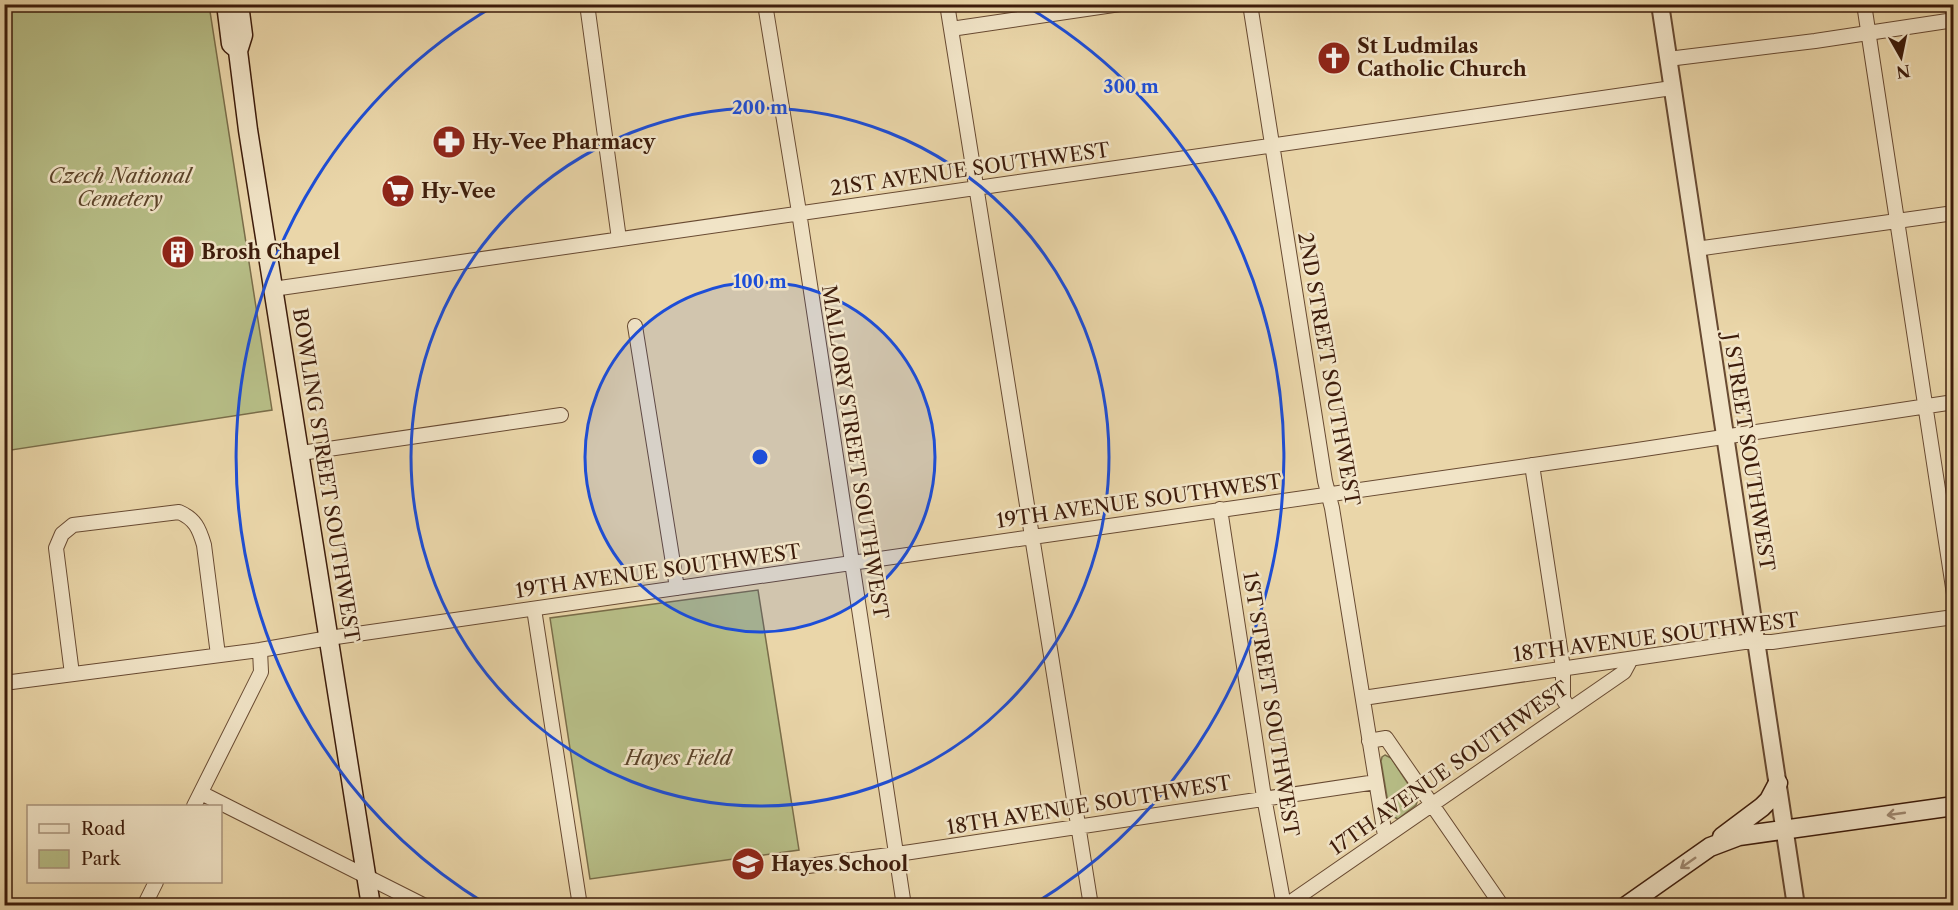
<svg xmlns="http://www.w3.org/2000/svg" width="1958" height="910" font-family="'Libre Caslon Text',serif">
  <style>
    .green { fill: #b7be87; stroke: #7a6d49; stroke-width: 1.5 }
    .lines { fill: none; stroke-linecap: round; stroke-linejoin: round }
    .minor-casing { stroke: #684a32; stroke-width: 16 }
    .tertiary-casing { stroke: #684a32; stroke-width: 20 }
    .secondary-casing { stroke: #3d1c0b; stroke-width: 21 }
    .minor { stroke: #f1e4c7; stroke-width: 14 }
    .tertiary { stroke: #f1e4c7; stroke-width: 16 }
    .secondary { stroke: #f1e4c7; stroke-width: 18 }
    .oneway { stroke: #a08a72 }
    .ring { fill: none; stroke: #1d4ed8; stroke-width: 3 }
    .labels { text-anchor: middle; stroke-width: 5; stroke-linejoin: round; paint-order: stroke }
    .poi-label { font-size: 20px; font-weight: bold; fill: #3d1c0b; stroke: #f1e4c7; text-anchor: start }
    .street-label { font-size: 20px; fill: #3d1c0b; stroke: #f1e4c7 }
    .park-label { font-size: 20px; font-style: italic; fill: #5c442a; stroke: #f1e4c7 }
    .centre { fill: #1d4ed8; stroke: #f1e4c7; stroke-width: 3 }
    .ring-label { font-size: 18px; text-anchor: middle; font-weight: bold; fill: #1d4ed8; stroke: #f1e4c7; stroke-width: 5; stroke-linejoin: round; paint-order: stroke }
  </style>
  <rect width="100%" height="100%" fill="#ead6a9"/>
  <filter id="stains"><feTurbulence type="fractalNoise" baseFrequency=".00333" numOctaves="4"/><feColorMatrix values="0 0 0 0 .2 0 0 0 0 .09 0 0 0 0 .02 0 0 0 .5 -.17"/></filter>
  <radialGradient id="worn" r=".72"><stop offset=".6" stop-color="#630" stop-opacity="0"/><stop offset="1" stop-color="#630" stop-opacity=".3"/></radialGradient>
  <path class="green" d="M5 4 209 5 272 410 5 451Z
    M758 590 799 850 590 879 550 618Z
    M1385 755 1391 758 1418 799 1416 805 1398 819 1390 815 1381 761 1382 757Z"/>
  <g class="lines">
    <g class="minor-casing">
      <path id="minor" d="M587 4 619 239
        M765 4 799 212 904 906
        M947 4 1091 906
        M1250 4 1325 481 1332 508 1385 836
        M1864 4 1954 594
        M951 29 1120 4
        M1668 59 1815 41 1954 20
        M1696 249 1954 213
        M273 289 1672 88
        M635 326 677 588
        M301 453 561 415
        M1532 465 1563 668V699L1569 708
        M1220 509 1264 797 1284 906
        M534 609 580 906
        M72 674 56 548 62 534 73 525 179 512C195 519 199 528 204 545L218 655
        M4 683 260 650 329 638 1631 451 1954 402
        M1363 698 1744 642H1772L1954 617
        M1369 741 1386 738 1502 906
        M201 793 425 906
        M194 806 261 672 260 650
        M808 866 911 852 1376 782
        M144 906 156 882
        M1285 906 1624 672 1631 659"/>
    </g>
    <g class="tertiary-casing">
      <path id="tertiary" d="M1660 4 1796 906"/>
    </g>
    <g class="secondary-casing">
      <path id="secondary" d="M226 4 231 44 237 49
        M239 4 243 35 238 51 248 130 371 906
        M1722 837 1762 807 1769 800 1778 783
        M1626 906 1710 847 1739 836 1954 806"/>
    </g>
    <use href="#minor" class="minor"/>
    <use href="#tertiary" class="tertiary"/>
    <use href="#secondary" class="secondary"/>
  </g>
  <defs><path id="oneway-shaft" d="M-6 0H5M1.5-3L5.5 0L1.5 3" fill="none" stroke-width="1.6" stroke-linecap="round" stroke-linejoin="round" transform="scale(1.5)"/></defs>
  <g class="oneway">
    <use href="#oneway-shaft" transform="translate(1896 814) rotate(172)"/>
    <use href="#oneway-shaft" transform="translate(1688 863) rotate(145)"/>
  </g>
  <circle cx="760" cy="457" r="175" fill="#1d4ed8" fill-opacity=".12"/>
  <g class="ring">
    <circle cx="760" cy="457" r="175"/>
    <circle cx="760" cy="457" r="349"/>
    <path d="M486 904A524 524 0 0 1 494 6M1026 6A524 524 0 0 1 1034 904"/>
  </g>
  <defs>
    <g id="church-disc" transform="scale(1.725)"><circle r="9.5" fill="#8f2418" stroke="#f1e4c7"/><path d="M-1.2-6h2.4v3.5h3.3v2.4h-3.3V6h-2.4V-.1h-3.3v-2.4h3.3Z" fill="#fff"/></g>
    <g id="pharmacy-disc" transform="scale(1.725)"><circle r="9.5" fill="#8f2418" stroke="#f1e4c7"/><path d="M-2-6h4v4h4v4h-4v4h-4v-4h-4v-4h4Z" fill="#fff"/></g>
    <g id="supermarket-disc" transform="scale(1.725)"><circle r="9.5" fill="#8f2418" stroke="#f1e4c7"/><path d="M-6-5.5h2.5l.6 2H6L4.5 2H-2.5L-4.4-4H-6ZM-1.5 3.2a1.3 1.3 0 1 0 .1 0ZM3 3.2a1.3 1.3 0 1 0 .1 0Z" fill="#fff"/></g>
    <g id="building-disc" transform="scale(1.725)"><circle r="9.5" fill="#8f2418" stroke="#f1e4c7"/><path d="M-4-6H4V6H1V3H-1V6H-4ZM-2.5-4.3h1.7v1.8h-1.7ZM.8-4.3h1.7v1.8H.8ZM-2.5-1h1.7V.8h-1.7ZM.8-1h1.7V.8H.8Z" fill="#fff"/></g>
    <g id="school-disc" transform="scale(1.725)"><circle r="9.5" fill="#8f2418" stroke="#f1e4c7"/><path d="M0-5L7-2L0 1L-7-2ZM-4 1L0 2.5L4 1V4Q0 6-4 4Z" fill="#fff"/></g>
  </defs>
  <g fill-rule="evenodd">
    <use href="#church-disc" x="1334" y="58"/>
    <use href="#pharmacy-disc" x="449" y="142"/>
    <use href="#supermarket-disc" x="398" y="191"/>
    <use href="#building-disc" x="178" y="252"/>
    <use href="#school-disc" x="748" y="864"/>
  </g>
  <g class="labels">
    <g class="poi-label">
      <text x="1357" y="53">St Ludmilas<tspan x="1357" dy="23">Catholic Church</tspan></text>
      <text x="472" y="149">Hy-Vee Pharmacy</text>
      <text x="421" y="198">Hy-Vee</text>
      <text x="201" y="259">Brosh Chapel</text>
      <text x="771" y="871">Hayes School</text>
    </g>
    <g class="street-label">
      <text transform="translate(970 169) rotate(-8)" y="7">21ST AVENUE SOUTHWEST</text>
      <text transform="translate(1329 369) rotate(80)" y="7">2ND STREET SOUTHWEST</text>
      <text transform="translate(855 452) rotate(81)" y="7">MALLORY STREET SOUTHWEST</text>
      <text transform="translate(1749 452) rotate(81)" y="7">J STREET SOUTHWEST</text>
      <text transform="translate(326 475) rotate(81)" y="7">BOWLING STREET SOUTHWEST</text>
      <text transform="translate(1139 501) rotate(-8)" y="7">19TH AVENUE SOUTHWEST</text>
      <text transform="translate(658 571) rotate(-8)" y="7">19TH AVENUE SOUTHWEST</text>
      <text transform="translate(1656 637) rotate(-7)" y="7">18TH AVENUE SOUTHWEST</text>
      <text transform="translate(1271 704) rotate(81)" y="7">1ST STREET SOUTHWEST</text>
      <text transform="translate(1449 768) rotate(-35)" y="7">17TH AVENUE SOUTHWEST</text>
      <text transform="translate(1089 805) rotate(-9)" y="7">18TH AVENUE SOUTHWEST</text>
    </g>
    <g class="park-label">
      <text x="120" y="183">Czech National<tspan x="120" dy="23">Cemetery</tspan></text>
      <text x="678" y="765">Hayes Field</text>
    </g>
  </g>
  <circle cx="760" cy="457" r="9" class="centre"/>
  <g class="ring-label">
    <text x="1131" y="93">300 m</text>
    <text x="760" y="114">200 m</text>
    <text x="760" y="288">100 m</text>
  </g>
  <rect width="1958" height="910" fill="none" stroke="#ead6a9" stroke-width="24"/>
  <rect x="6" y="6" width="1946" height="898" fill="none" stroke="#3d1c0b" stroke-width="3"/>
  <rect x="12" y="12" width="1934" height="886" fill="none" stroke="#3d1c0b" stroke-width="1.5"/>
  <rect x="27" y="805" width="195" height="78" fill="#f1e4c7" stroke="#a9947c" stroke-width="1.5"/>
  <rect x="39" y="824" width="30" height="9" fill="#f1e4c7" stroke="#a9947c" stroke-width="1.5"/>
  <text x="81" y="835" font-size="18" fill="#3d1c0b">Road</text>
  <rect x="39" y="850" width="30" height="18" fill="#b7be87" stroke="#a9947c" stroke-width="1.5"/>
  <text x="81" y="865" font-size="18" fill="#3d1c0b">Park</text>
  <g transform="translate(1901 57) rotate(171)" stroke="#f1e4c7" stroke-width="4.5" paint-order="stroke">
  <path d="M0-4.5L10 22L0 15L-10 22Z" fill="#3d1c0b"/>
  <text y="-9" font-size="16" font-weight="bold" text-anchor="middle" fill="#3d1c0b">N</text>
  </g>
  <rect width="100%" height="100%" filter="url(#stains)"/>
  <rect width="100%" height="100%" fill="url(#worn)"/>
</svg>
